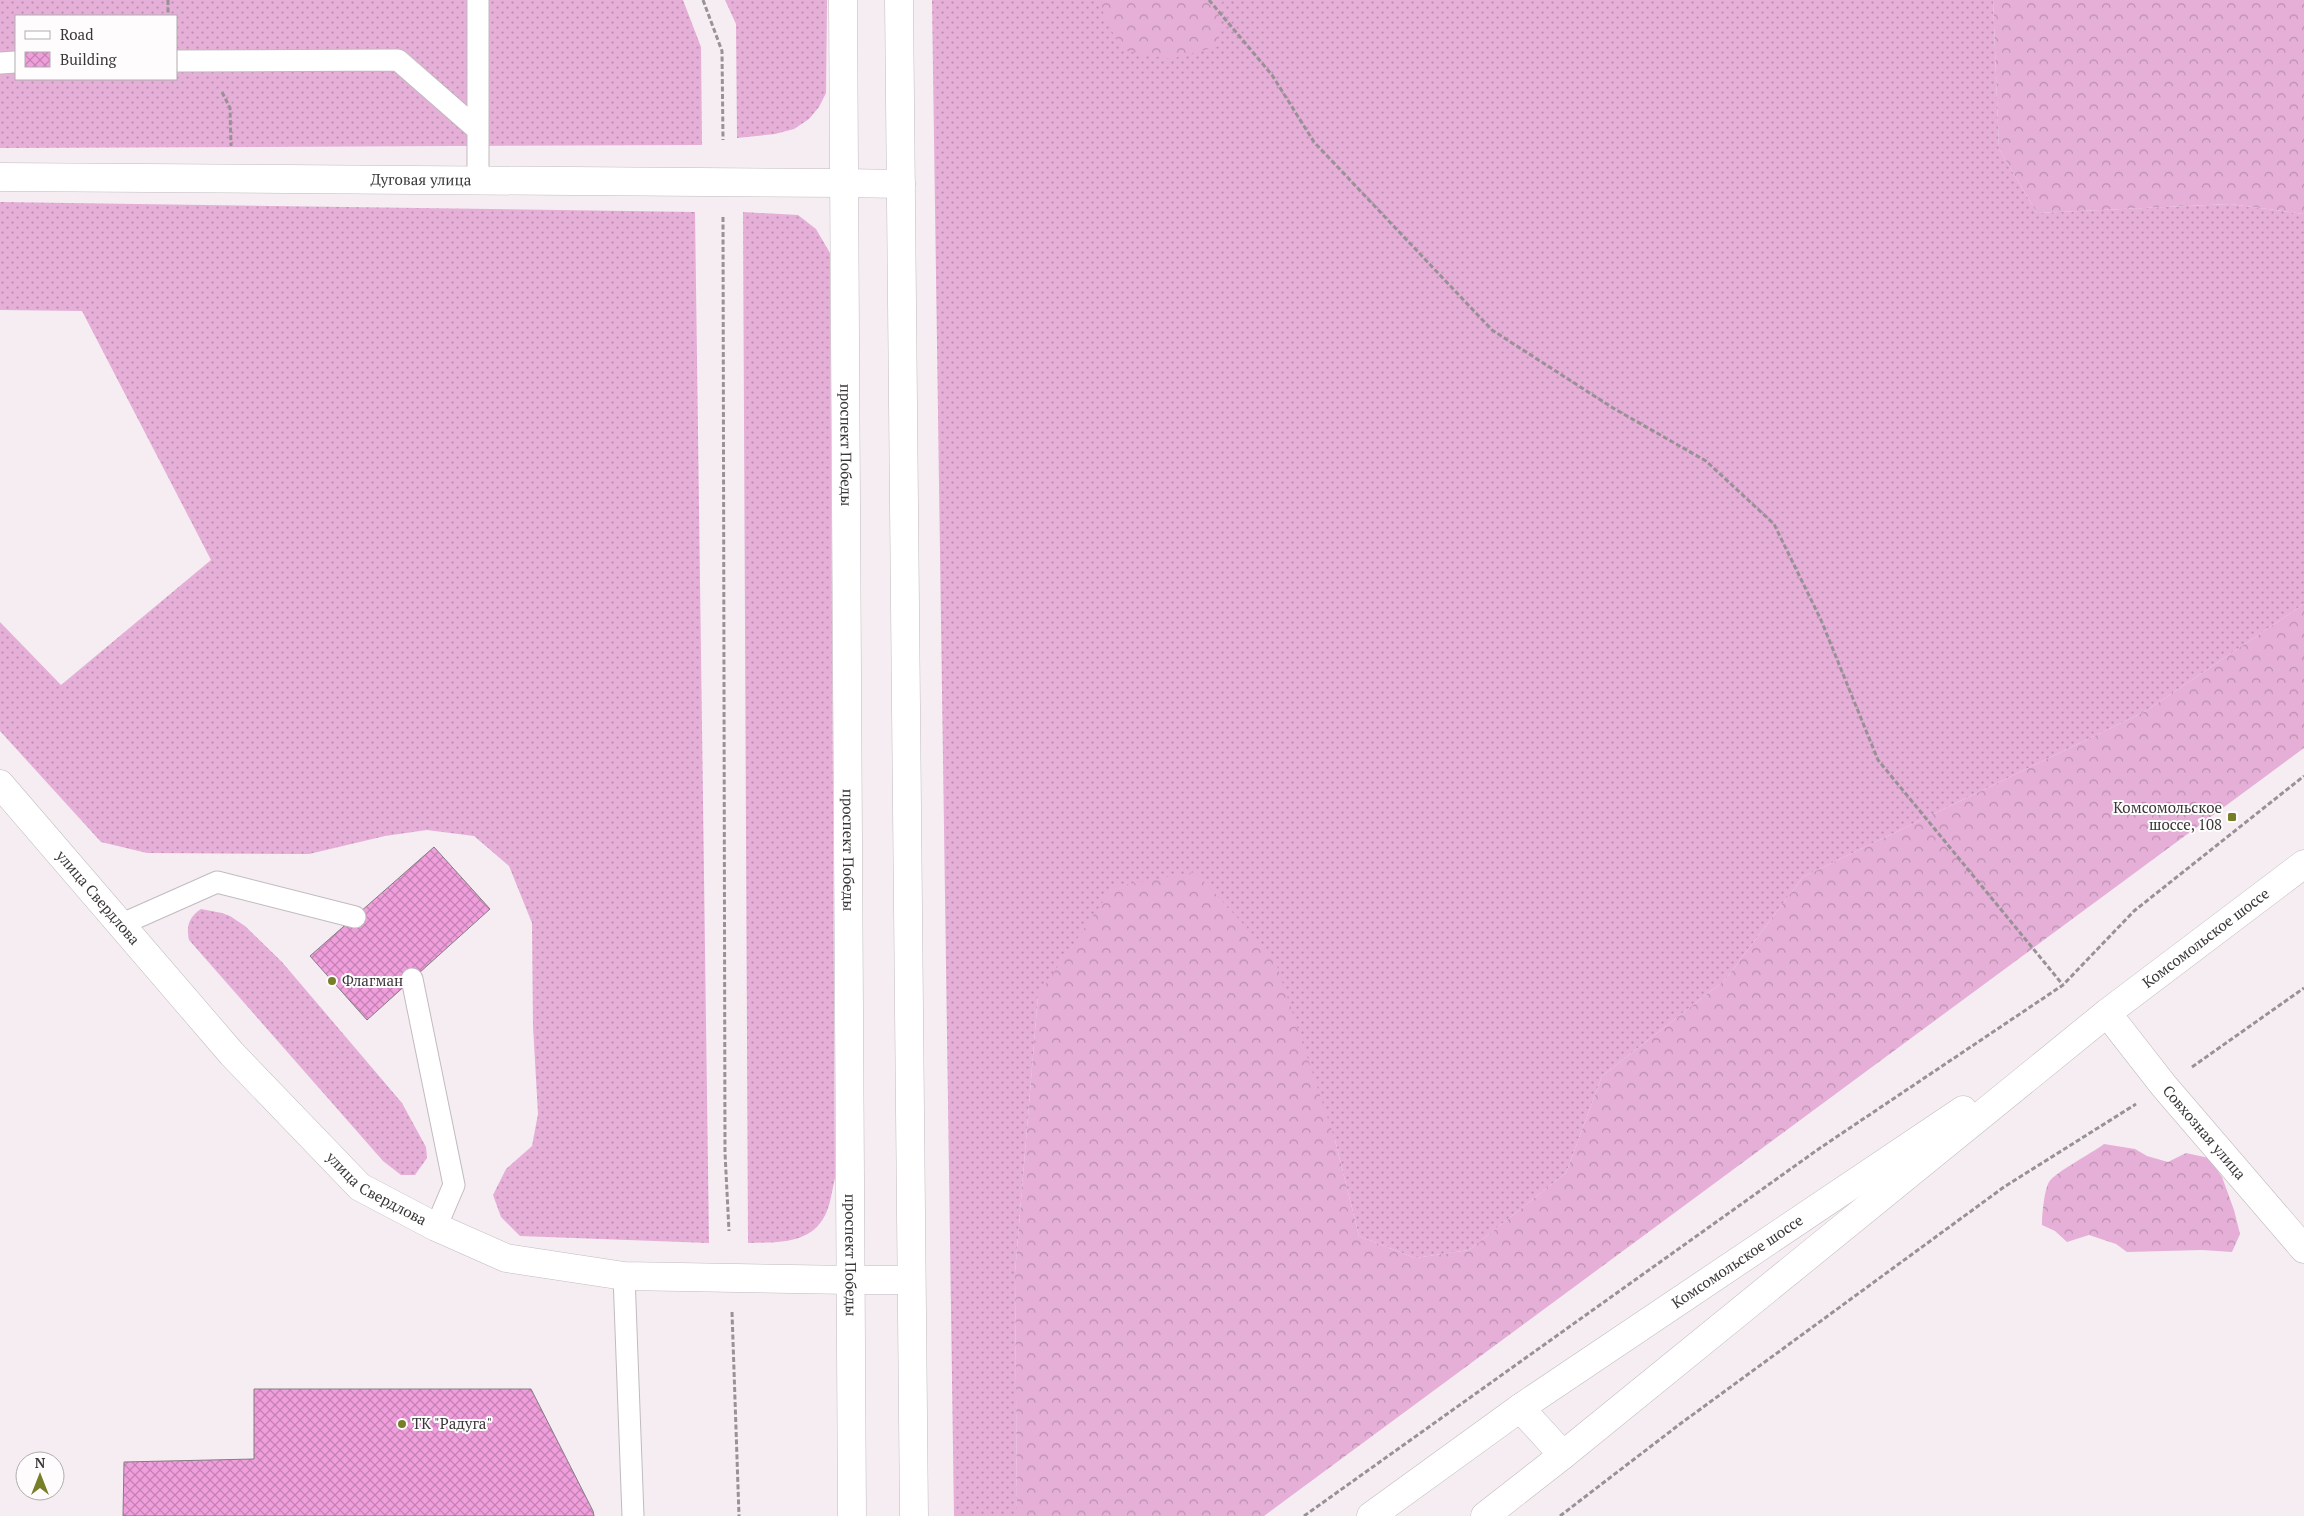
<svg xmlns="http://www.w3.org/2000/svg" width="2304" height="1516" font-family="'PT Serif',serif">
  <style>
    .grass { fill: url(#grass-dots); fill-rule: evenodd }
    .forest { fill: url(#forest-crowns) }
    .building { fill: url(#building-cross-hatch); stroke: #837d82 }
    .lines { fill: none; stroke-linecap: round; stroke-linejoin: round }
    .service-casing { stroke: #c1babf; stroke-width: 23 }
    .minor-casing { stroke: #c1babf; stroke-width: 29 }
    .tertiary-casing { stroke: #c1babf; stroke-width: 29 }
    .secondary-casing { stroke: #c1babf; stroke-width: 29 }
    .path { stroke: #989296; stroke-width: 3; stroke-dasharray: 5 2.5; stroke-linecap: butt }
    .service { stroke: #fff; stroke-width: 21 }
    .minor { stroke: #fff; stroke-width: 28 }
    .tertiary { stroke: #fff; stroke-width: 28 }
    .secondary { stroke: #fff; stroke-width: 28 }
    .poi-dot { fill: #787d27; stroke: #fffcfe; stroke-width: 2 }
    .labels { text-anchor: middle; stroke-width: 4; stroke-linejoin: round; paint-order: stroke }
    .street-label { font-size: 15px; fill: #393638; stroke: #fffcfe }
    .poi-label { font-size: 15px; fill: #393638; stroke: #fffcfe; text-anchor: start }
  </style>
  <defs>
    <pattern id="grass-dots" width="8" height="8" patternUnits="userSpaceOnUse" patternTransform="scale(1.25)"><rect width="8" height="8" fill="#e5afd7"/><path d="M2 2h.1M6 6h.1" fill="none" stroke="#bb8faf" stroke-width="1.8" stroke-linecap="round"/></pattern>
    <pattern id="forest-crowns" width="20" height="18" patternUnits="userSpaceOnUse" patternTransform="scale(1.25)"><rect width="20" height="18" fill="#e5afd7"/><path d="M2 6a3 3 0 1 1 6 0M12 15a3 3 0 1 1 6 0" fill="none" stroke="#bb8faf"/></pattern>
    <pattern id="building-cross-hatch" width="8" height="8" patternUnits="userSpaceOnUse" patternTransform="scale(1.25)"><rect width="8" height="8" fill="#f09edc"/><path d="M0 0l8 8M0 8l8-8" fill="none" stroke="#c382b3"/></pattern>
  </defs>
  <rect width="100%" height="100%" fill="#f5edf2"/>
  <path class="grass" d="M0 0H683L701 47 702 145 0 148ZM16 16H176V79H16Z
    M725 0H827L826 93 819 107 809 119 794 129 775 134 737 138 736 24Z
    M932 0H1993L1999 149 2037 213 2230 204 2304 214V604L2146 711 1803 877 1725 980 1602 1076 1566 1173 1469 1250 1415 1258 1359 1236 1335 1140 1038 995 1015 1273 1017 1516H954Z
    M0 202 695 212 709 1243 520 1236 501 1217 493 1195 506 1169 532 1146 538 1114 533 1026 532 923 509 866 474 836 427 830 385 836 309 854 147 853 101 842 0 731V622L61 685 211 560 82 311 0 310Z
    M743 212 798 215 816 229 830 253 835 1178C832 1190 830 1209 823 1219 807 1245 774 1242 748 1243Z
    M201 909 222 913 230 916 245 926 282 962 402 1103 426 1147 427 1158 415 1175H401L383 1161 189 940C186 926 189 917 201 909Z"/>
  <path class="forest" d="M1101 0H1224L1219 7V46L1170 59 1121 50 1103 12Z
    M1993 0H2304V214L2230 204 2037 213 1999 149Z
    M2304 604V748L1264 1516H1017L1015 1273 1038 995 1113 887 1195 872 1274 957 1335 1140 1359 1236 1415 1258 1469 1250 1566 1173 1602 1076 1725 980 1803 877 2146 711Z
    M2104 1144 2135 1149 2147 1156 2168 1162 2186 1153 2209 1158 2222 1177 2234 1210 2240 1234 2232 1252 2202 1250 2127 1252 2116 1244 2089 1235 2067 1242 2055 1231 2042 1225C2042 1215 2044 1191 2049 1182 2057 1171 2091 1154 2104 1144Z"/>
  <path class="building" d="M434 847 490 909 367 1020 310 956Z
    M254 1389H531L593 1511 594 1516H123L124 1462 254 1459Z"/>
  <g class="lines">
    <g class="service-casing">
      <path id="service" d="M478 0V181
        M176 61 398 60 478 130
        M0 63 16 62
        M120 925 217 882 355 917
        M412 979 454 1185 436 1227
        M624 1276 633 1516"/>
    </g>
    <g class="minor-casing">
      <g id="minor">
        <path id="s1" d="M0 177 844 183"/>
        <path id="s2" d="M2107 1013 2164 1086 2304 1249"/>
      </g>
    </g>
    <g class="tertiary-casing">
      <g id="tertiary">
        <path id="s3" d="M0 784 232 1054 360 1187 436 1227 506 1258 624 1276 850 1280"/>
      </g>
    </g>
    <g class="secondary-casing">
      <g id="secondary">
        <path id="s4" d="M843 0 852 1516"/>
        <path d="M899 0 914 1516"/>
        <path d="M844 183 901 184"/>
        <path d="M850 1280H911"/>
        <path d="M1520 1408 1563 1455"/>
        <path id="s5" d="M1371 1516 1520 1408 1963 1110"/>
        <path id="s6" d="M1485 1516 1563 1455 2107 1013 2304 864"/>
      </g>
    </g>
    <path class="path" d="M168 0V16
      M703 0 722 51 723 140
      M1209 0 1272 75 1314 142 1492 330 1613 408 1706 461 1774 524 1821 620 1878 760 2063 985
      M222 92 230 108 231 146
      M723 217 725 1153 729 1231
      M2192 1067 2304 988
      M732 1312 739 1516
      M1304 1516 1820 1148 2063 985 2134 911 2304 776
      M1560 1516 1680 1424 2004 1187 2136 1104"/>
    <use href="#service" class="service"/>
    <use href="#minor" class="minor"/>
    <use href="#tertiary" class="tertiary"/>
    <use href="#secondary" class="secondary"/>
  </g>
  <g class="poi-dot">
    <rect x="2227" y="812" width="10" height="10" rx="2.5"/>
    <circle cx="332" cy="981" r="5"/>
    <circle cx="402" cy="1424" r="5"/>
  </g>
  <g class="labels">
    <g class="street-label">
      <text dy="5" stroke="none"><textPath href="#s1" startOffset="421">Дуговая улица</textPath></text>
      <text dy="5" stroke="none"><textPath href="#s4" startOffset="445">проспект Победы</textPath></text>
      <text dy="5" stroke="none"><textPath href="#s4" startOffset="850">проспект Победы</textPath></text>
      <text dy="5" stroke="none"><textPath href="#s3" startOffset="150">улица Свердлова</textPath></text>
      <text dy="5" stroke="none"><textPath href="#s6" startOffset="924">Комсомольское шоссе</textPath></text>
      <text dy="5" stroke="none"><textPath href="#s2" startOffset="154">Совхозная улица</textPath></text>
      <text dy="5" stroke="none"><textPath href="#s3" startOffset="555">улица Свердлова</textPath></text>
      <text dy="5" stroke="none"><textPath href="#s4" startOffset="1255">проспект Победы</textPath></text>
      <text dy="5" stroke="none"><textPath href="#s5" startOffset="446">Комсомольское шоссе</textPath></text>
    </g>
    <g class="poi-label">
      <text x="2222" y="813" text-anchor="end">Комсомольское<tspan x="2222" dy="17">шоссе, 108</tspan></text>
      <text x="342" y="986">Флагман</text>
      <text x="412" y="1429">ТК "Радуга"</text>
    </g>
  </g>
  <rect x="15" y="15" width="162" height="65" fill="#fffcfe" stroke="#b0adaf"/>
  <rect x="25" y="31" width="25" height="8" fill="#ffffff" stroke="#b0adaf"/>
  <text x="60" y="40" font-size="15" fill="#393638">Road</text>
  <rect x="25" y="52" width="25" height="15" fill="url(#building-cross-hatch)" stroke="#b0adaf"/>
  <text x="60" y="65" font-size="15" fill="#393638">Building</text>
  <g transform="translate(40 1476)"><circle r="24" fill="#fffcfe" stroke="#b0adaf"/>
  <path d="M0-4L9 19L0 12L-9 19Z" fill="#787d27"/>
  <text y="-8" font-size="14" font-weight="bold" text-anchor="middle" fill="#393638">N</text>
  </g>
</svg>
